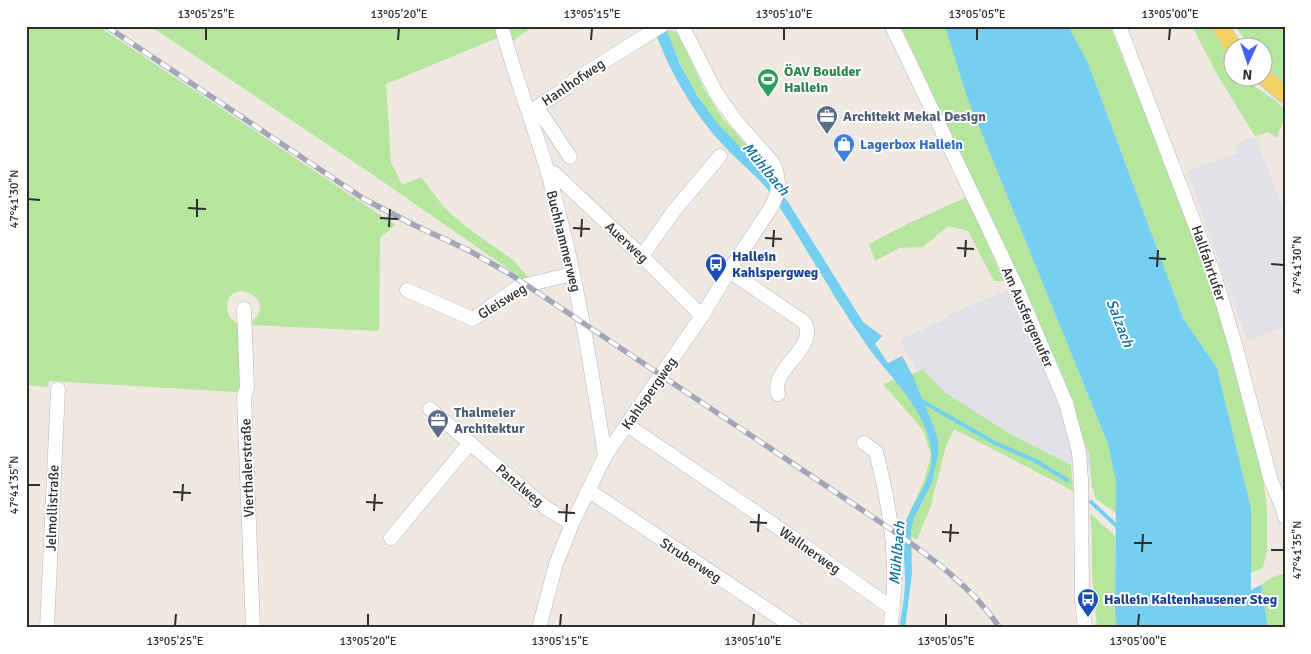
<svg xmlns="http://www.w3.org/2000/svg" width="1311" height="654" font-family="Signika,sans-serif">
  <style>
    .industrial { fill: #e3e1e8 }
    .green { fill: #b6e59e }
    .water { fill: #75cff0 }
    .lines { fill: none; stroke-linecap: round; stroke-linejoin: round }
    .stream { stroke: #75cff0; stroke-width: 4 }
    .minor-casing { stroke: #b4b7c1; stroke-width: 15 }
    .major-casing { stroke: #c9c9c9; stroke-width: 18 }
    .minor { stroke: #fff; stroke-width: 14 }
    .major { stroke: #f2d163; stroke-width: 16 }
    .rail-casing { stroke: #a3a6b8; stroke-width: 5.5 }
    .rail { stroke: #fff; stroke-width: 4; stroke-dasharray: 11; stroke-linecap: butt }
    .ticks { fill: none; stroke: #2e2e2e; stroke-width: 2 }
    .labels { text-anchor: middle; stroke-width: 4; stroke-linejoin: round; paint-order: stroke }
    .leisure-label { font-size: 14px; font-weight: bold; fill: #27864d; stroke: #fff; text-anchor: start }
    .street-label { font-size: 14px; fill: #2e2e2e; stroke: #fff }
    .service-label { font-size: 14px; font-weight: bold; fill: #4e5e75; stroke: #fff; text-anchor: start }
    .shop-label { font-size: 14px; font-weight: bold; fill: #366cbe; stroke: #fff; text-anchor: start }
    .transit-label { font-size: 14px; font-weight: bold; fill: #164399; stroke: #fff; text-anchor: start }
    .water-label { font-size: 15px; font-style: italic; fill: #0d6fa3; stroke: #fff }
    .neatline { fill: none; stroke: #2e2e2e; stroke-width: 2 }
    .ticks-label { font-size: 12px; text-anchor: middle; fill: #2e2e2e }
  </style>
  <rect width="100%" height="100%" fill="#efe9e1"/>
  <path class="industrial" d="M1255 136 1285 214V327L1247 341 1187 171 1238 153 1235 144Z
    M1021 284 1062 376 1083 440 1089 453 1091 470 1071 465 1007 432 946 393 922 369 917 372 900 340 948 318 946 316Z"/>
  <path class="green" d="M26 26H98L395 225 380 238 379 331 248 325C284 299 227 274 227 307 227 316 233 321 240 325L243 386 236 392 49 381 48 387 26 385Z
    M150 26H499L502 36 386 84 391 162 402 185 421 177 443 206 465 226 513 260 528 277 523 279 382 181Z
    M504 26H533L509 44Z
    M900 26H945L946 28 967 97 1108 444 1116 483V513L1096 499 1092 487 1089 453 1083 440 1062 376 913 52Z
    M1068 26H1110L1186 217 1232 347 1259 450 1267 508V550L1263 568 1251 573V508L1217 368 1183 318 1088 63Z
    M1192 26H1211L1233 59 1234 78H1245L1248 82 1275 100 1285 110C1285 120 1280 127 1277 138L1268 132 1255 136 1218 76Z
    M1235 26H1285V87L1264 64V48L1250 47Z
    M670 30 678 33 704 89 723 119 760 160 764 166 765 172C748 156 731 141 716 122 695 95 680 64 666 31Z
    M967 197 1004 281H994L968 231 948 226 923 247 899 248 875 261 869 244 907 224Z
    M922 369 946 393 1007 432 1071 465 1073 491 954 429 946 446 931 505 917 540 902 529 924 481 931 455 923 430 883 384 917 372Z
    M1090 513 1115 536V613L1117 628H1097L1092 574V537Z
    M1285 573V628H1268L1261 585 1271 578Z"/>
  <path class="water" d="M653 26H665L680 64 697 95 717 123 765 172 788 202 863 322 882 336 875 344 888 363 902 356 912 374 935 430 938 440V454L932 483 914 518 911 530 912 574 905 628H899C902 611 905 596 905 579 905 563 902 546 904 530 910 499 935 484 931 449 927 411 889 376 868 347 832 296 803 241 768 190 755 174 739 162 725 147 692 112 669 71 653 26Z
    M945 26H1068L1088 63 1183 318 1217 368 1251 508V590L1261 585 1268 628H1117L1115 613 1116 483 1108 444 967 97Z"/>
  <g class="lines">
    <path class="stream" d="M920 400 995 443 1036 461 1067 480
      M1091 502 1119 528"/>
    <g class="minor-casing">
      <path id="minor" d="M892 26 1016 286 1066 403 1079 452 1081 481 1082 600 1085 628
        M1119 26 1214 274 1235 344 1271 481 1282 506 1285 517
        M503 32C516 79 534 126 548 173 575 266 590 361 605 456
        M570 157 537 107 566 88 573 81 661 26
        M548 174 554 173 642 256 702 316
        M642 256 673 212 720 156
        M729 271 804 322C820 347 770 368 778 394
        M407 290 473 319 517 288 526 285 572 274
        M244 309 247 388 244 396 253 628
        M430 409 546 508 572 524
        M627 425 792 537 893 609
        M864 443 876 452C891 510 900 568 890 628
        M588 490 795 628
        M391 538 470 443
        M47 628 58 389
        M539 628 556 564 572 524 605 456 702 316 729 271 772 206 777 194 778 182 776 170 772 162 736 121 716 93 682 26"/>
    </g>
    <g class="major-casing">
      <path id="major" d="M1220 26 1234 48
        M1264 77 1285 95"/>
    </g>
    <use href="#minor" class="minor"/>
    <use href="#major" class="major"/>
    <g class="rail-casing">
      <path id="rail" d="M106 26 364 199 414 225 468 250 510 274 892 530C932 558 972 587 1000 628"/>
    </g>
    <use href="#rail" class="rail"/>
  </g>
  <path class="ticks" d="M206 40V28M398 40 399 28M591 40 592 28M784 40V28M977 40V28M1169 40 1170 28M28 199 40 200M188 208 206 209M197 217V199M380 218 398 219M389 227 390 209M573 228 590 229M581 237 582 219M765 238 782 239M773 247 774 230M957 248 974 249M965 257 966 240M1149 258 1166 259M1271 264 1284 265M1157 267 1158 250M28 485H40M173 492 191 493M182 501 183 484M366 502 383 503M374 511 375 494M558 512 575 513M566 522 567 504M750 522 767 523M758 532 759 514M942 532 959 533M950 542 951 524M1134 543H1152M1271 550H1284M1142 552 1143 534M175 626 176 614M368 626V614M560 626 561 614M753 626 754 614M946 626V614M1138 626 1139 614"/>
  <defs>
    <g id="stadium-pin" transform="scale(1.125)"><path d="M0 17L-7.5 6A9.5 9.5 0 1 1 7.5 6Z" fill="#2e9e5b" stroke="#fff"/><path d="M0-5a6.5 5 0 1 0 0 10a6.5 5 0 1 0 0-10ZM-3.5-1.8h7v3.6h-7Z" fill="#fff"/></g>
    <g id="office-pin" transform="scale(1.125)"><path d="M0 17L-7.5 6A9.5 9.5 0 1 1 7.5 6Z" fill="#5c6f8a" stroke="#fff"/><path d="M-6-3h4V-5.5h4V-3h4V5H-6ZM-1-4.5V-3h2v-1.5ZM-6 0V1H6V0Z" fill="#fff"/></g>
    <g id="shop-pin" transform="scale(1.125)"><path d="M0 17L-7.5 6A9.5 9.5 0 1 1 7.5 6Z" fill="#3f7fe0" stroke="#fff"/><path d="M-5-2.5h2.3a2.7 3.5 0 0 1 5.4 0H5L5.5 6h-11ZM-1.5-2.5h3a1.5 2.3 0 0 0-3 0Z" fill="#fff"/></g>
    <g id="bus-pin" transform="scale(1.125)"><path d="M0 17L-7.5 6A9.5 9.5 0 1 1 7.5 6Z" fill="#1a4fb4" stroke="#fff"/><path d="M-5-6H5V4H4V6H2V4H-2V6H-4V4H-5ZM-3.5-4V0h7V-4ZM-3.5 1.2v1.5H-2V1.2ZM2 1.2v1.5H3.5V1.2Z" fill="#fff"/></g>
  </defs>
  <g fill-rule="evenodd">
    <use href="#stadium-pin" x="768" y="79"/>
    <use href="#office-pin" x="827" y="116"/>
    <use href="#shop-pin" x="844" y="144"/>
    <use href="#bus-pin" x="716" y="264"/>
    <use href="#office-pin" x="438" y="420"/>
    <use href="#bus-pin" x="1088" y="599"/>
  </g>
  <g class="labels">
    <g class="leisure-label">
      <text x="784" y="76">ÖAV Boulder<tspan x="784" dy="16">Hallein</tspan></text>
    </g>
    <g class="street-label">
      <text transform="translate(573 82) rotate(-34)" y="5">Hanlhofweg</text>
      <text transform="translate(564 241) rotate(76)" y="5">Buchhammerweg</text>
      <text transform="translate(627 242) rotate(43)" y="5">Auerweg</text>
      <text transform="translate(1209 263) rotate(71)" y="5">Hallfahrtufer</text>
      <text transform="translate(502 301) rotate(-32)" y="5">Gleisweg</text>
      <text transform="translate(1028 317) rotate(66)" y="5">Am Ausfergenufer</text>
      <text transform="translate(649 393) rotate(-55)" y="5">Kahlspergweg</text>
      <text transform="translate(247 468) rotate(-92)" y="5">Vierthalerstraße</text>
      <text transform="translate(520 485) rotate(40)" y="5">Panzlweg</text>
      <text transform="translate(52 508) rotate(-88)" y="5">Jelmollistraße</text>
      <text transform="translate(810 550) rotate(35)" y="5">Wallnerweg</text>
      <text transform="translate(691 560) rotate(33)" y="5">Struberweg</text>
    </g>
    <g class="service-label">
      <text x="843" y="121">Architekt Mekal Design</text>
      <text x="454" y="417">Thalmeier<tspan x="454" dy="16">Architektur</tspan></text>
    </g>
    <g class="shop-label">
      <text x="860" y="149">Lagerbox Hallein</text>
    </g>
    <g class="transit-label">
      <text x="732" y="261">Hallein<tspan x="732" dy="16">Kahlspergweg</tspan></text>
      <text x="1104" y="604">Hallein Kaltenhausener Steg</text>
    </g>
    <g class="water-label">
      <text transform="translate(766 169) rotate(50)" y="5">Mühlbach</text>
      <text transform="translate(1120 323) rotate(69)" y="5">Salzach</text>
      <text transform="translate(897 553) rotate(-85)" y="5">Mühlbach</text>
    </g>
  </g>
  <rect width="1311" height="654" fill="none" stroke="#ffffff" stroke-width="55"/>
  <g transform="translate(1248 62) rotate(183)"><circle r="24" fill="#ffffff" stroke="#ababab"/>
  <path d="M0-4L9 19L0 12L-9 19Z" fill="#4264fb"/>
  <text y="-8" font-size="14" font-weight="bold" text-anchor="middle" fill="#2e2e2e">N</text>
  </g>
  <rect x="28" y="28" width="1256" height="598" class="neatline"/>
  <g class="ticks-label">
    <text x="206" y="18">13°05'25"E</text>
    <text x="399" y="18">13°05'20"E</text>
    <text x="592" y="18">13°05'15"E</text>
    <text x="784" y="18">13°05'10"E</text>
    <text x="977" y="18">13°05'05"E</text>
    <text x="1170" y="18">13°05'00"E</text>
    <text transform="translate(14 199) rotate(-90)" y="4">47°41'30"N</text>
    <text transform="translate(1297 265) rotate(-90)" y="4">47°41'30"N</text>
    <text transform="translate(14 485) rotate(-90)" y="4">47°41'35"N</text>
    <text transform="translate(1297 550) rotate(-90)" y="4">47°41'35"N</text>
    <text x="175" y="645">13°05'25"E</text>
    <text x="368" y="645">13°05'20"E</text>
    <text x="560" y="645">13°05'15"E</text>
    <text x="753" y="645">13°05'10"E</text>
    <text x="946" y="645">13°05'05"E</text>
    <text x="1138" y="645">13°05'00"E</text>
  </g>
</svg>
